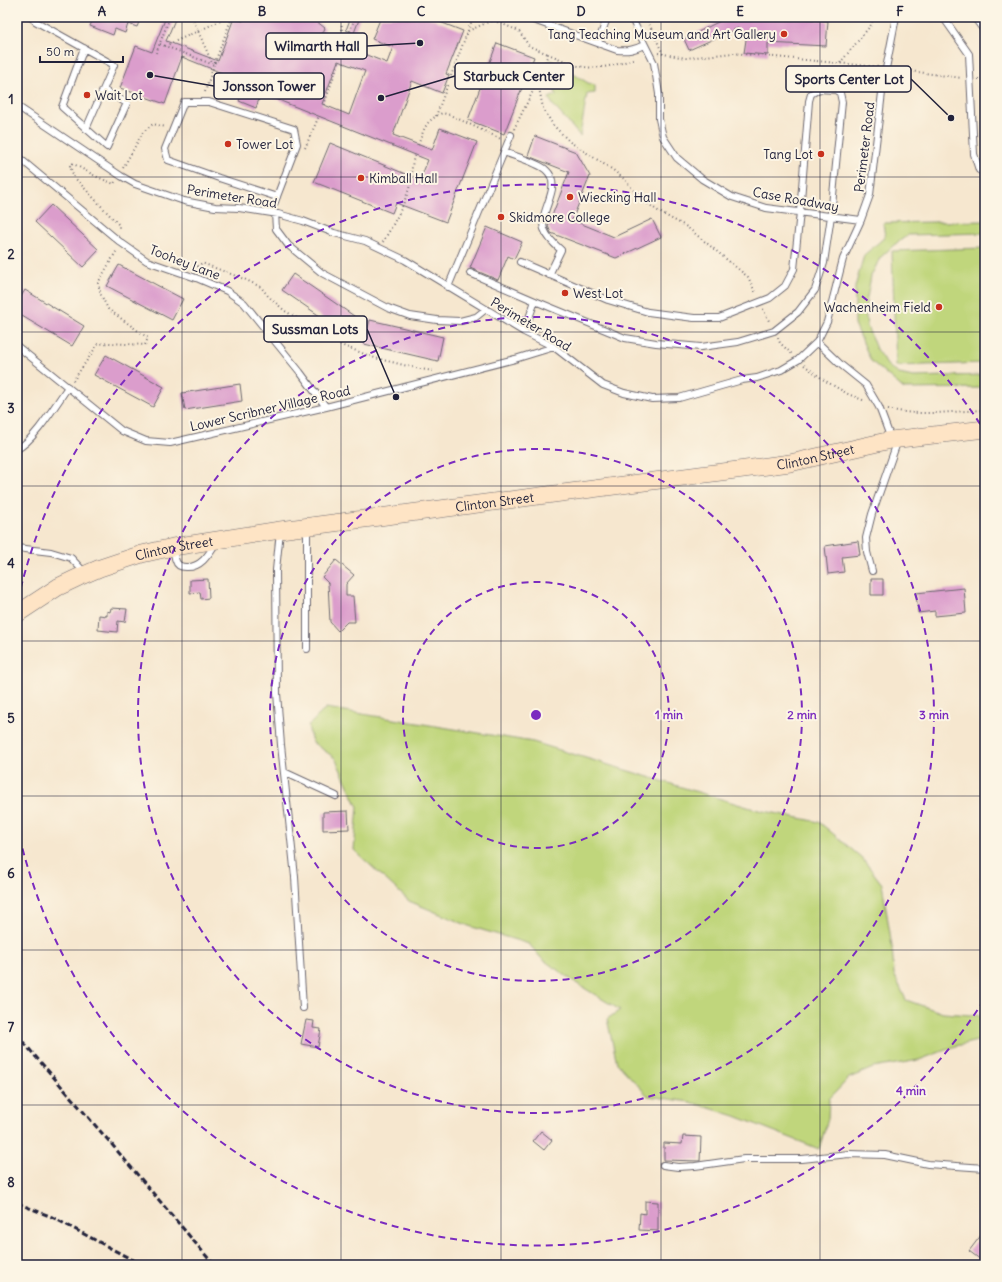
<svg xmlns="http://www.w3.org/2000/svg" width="1002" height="1282" font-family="Delius,sans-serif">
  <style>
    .green { fill: #c0d67b; stroke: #717c5b }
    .building { fill: #db9dcc; fill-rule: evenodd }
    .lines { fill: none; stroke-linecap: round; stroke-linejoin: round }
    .lane-casing { stroke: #6c676f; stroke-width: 8 }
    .secondary-casing { stroke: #6c676f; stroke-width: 18 }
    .path { stroke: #6c676f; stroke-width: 2; stroke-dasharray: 1 3; stroke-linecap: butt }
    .lane { stroke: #fff; stroke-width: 6 }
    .secondary { stroke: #fee4c5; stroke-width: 17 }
    .rail { stroke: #22223b; stroke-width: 3; stroke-dasharray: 6 3; stroke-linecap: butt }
    .grid { fill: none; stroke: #22223b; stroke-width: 1; stroke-opacity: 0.55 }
    .ring { fill: none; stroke: #7b2cbf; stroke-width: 2; stroke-dasharray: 7 5 }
    .poi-dot { fill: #c8321e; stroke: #fcf5e5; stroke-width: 1.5 }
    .labels { text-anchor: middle; stroke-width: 4; stroke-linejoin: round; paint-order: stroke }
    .poi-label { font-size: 13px; fill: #22223b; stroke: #fcf5e5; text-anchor: start }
    .street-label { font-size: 13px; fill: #22223b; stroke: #fcf5e5 }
    .centre { fill: #7b2cbf; stroke: #fcf5e5; stroke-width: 2 }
    .ring-label { font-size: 12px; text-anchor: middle; font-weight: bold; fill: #7b2cbf; stroke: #fcf5e5; stroke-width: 4; stroke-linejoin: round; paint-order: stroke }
    .leader { fill: none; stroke: #22223b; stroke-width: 1.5 }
    .callout-dot { fill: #22223b; stroke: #fcf5e5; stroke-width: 1.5 }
    .callout { fill: #fcf5e5; stroke: #22223b; stroke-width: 1.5 }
    .callout-label { font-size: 14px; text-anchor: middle; font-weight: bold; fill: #22223b }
    .neatline { fill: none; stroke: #22223b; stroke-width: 1.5 }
    .grid-label { font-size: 13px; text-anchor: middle; font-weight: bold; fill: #22223b }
  </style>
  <rect width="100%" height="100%" fill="#fcf5e5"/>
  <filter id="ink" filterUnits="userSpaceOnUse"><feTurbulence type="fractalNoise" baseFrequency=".025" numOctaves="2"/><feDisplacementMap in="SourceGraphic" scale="8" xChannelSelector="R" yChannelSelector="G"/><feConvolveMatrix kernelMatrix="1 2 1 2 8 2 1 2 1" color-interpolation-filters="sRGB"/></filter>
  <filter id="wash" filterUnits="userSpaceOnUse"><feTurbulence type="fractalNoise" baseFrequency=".012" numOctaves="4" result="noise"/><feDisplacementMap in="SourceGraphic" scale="16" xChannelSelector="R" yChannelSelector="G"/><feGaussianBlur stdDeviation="0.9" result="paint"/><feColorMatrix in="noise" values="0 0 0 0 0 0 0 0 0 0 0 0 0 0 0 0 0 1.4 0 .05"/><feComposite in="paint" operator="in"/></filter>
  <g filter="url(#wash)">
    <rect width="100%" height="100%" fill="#f6e7cf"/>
    <path class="green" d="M551 60 588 83 595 85V93L587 94 580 136 553 105 549 98 556 95 548 63Z
      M985 221V233L908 235 894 245 880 258 871 276 865 309 867 326 876 349 888 366 899 374 913 377 985 375V388L904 389 871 361 855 324V287L864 255 885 237 883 223Z
      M985 248V363L896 366 892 251Z
      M326 708 533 742 754 809 819 822 862 858 882 884 892 946 894 974 906 1000 943 1013 985 1016V1039L956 1046 919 1060 873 1068 849 1078 829 1099 828 1119 819 1149 735 1116 690 1102 648 1096 617 1063 607 1019 620 1010 576 983 542 959 529 944 469 926 409 901 354 850 358 807 335 758 312 742 308 726Z"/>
    <g id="blocks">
      <path class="building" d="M94 17H141L137 27 128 24 125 33 115 29 113 35 90 26Z
        M166 17H176L166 41 218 61 234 18 243 21 245 17H311L325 28 321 37 337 43 340 47 341 45 387 63 393 47 372 39 381 17H427L463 31 446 74 449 75 442 93 412 81 393 135 432 150 440 128 477 142 446 222 396 203 392 213 314 182 330 143 420 180 428 160 261 93 256 108 239 101 245 86 220 76 222 73 182 57 165 104 120 88 136 46 152 52ZM338 61 365 71 349 115 322 104Z
        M351 17H360L354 33 346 30Z
        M721 17H802V18L828 21 826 46 768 43V55L744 53 746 40 738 28 689 50 684 39 722 20Z
        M497 43 534 57 504 134 468 120Z
        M535 136 576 152 590 176 572 220 614 237 652 219 661 237 616 258 551 233 548 226 569 172 528 156Z
        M51 205 99 250 83 267 35 222Z
        M487 227 522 242 514 259 508 256 498 280 470 268Z
        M119 265 183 299 172 320 107 286Z
        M293 274 354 316 343 332 282 290Z
        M25 290 84 326 72 346 17 313V303Z
        M370 320 443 337 438 361 364 344Z
        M106 355 164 387 153 407 94 375Z
        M240 384 242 401 185 410 182 393Z
        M858 541 860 555 842 557 844 572 828 574 825 546Z
        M336 560 354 575 346 584V596H353L355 622H347L338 631 330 622 328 583 322 577Z
        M208 579 209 598 201 599 200 592 190 593V580Z
        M871 579H883V595H871Z
        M964 588 966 613 935 616V611L918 613 916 593Z
        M111 608 127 609 125 622 118 621 117 632 98 630 99 615 107 616V611L110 612Z
        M348 811 349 829 323 830V812Z
        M306 1020 314 1021 313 1028 321 1029 318 1047 301 1044Z
        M541 1131 552 1140 544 1150 533 1141Z
        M683 1136 701 1137 700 1161 664 1160V1143L682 1144Z
        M645 1201 658 1202V1231L639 1230 640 1213 645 1214Z
        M985 1230V1263L969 1251Z"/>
    </g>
  </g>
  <g filter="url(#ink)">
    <use href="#blocks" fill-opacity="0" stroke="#6c676f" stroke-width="1"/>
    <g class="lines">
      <g class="lane-casing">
        <path id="lane" d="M31 17 35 21 114 65 103 90 127 103 107 147 62 107 84 48
          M525 17 617 50C628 51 634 50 644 45
          M631 17 654 63 659 94V119L663 137 677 158 702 179 732 197 766 208 861 220
          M943 17 969 54 974 154 979 170 985 173
          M974 17 985 32
          M598 43 607 18 606 17
          M17 106 121 176 135 184 184 201 215 207 239 208 278 214 303 221 334 233 365 241 405 260 524 332 554 347 603 385 624 393 652 399 679 398 742 380 757 378 781 370 798 360 817 342 827 322 843 259 861 220 870 195 883 84 896 17
          M86 129 103 90
          M504 152C514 156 539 163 546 170 564 186 538 211 544 229 547 237 554 244 561 250L549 275
          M17 156 120 242 147 261 199 279 227 291 244 303 300 372 326 407
          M271 212 297 144 294 129 209 102H184L165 149 168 160 219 178 277 197
          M275 213 276 229 288 245 322 273 388 308 410 316 437 320 460 321 476 317 486 309
          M520 262 608 300 648 312 694 318H719L770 298 785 286 794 269 800 212 809 101 811 94 819 89 836 90 840 93 842 102 831 216 824 263 815 290 798 312 774 331 738 342 701 347 656 343 625 338 535 301
          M470 273 535 301 524 332
          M448 287 511 135
          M817 342 840 364 866 385 879 407 891 439
          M17 346 122 431 146 441 170 443 326 407 515 359 554 347
          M17 449C34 441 56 404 68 387
          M307 528V649
          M280 531 276 570 277 693 281 745 295 877 303 1008
          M17 548 51 552 71 558 85 573
          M174 548C174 552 174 557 176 561 177 565 181 567 186 567 201 568 209 554 216 543
          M872 571 867 552 866 538 872 514 898 440
          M284 772 336 796
          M663 1165 678 1167 695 1166 744 1159H802L849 1154 885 1155 928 1164 985 1168"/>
      </g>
      <g class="secondary-casing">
        <g id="secondary">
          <path id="s1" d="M17 614 58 587 79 577 100 568 142 554 173 547 280 530 790 463 891 440 985 429"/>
        </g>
      </g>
      <path class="path" d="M192 17 212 63
        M238 17H239
        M341 17 343 40
        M490 17 493 20
        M646 17 663 54
        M468 31 493 20 519 31 529 46 548 54
        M160 44 214 65 232 17
        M165 46 229 17
        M343 50 355 17
        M156 53 170 17
        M658 53 686 58 733 53 879 67
        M633 59C618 65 601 69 584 67 574 66 559 58 548 54L540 76 539 88 543 108 553 125 570 142 613 170 624 179 641 199 661 213 687 227 720 254 748 277 756 294
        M840 63 871 25 874 17
        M895 69 962 78
        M451 76 473 17
        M978 79H985
        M205 92 214 65
        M324 105 339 61
        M436 116 448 84
        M514 129 540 77
        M418 145C425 128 424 122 442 113L450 115 501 139
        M305 148 319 116
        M123 168 143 132 153 124 166 127
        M115 182 114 184 95 176 72 163 70 166 74 177 119 225V230
        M383 242C393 225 405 204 410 185 412 175 411 164 415 154
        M194 269 202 263 244 279 261 287 268 296 285 311 325 334 341 345 375 358 420 369 434 371
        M763 309 770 323
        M778 338 780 343 792 354
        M804 365 824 380 848 394 865 401
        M73 381 98 344 109 343 145 345 148 338 108 309 101 295 98 283 117 250
        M888 409C921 417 952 411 985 410"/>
      <use href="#lane" class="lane"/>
      <use href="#secondary" class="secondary"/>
      <path class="rail" d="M17 1035 114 1147 214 1265
        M17 1203 52 1217 142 1265"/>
    </g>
  </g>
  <path class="grid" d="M182 17V1265M341 17V1265M501 17V1265M661 17V1265M820 17V1265M17 177H985M17 332H985M17 486H985M17 641H985M17 796H985M17 950H985M17 1105H985"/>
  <g class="ring">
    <circle cx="536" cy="715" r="133"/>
    <circle cx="536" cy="715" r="266"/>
    <circle cx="536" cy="715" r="398"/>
    <path d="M984 1000A531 531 0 0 1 18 830M18 600A531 531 0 0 1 984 430"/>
  </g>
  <g class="poi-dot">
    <circle cx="784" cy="34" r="4"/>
    <circle cx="87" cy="95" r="4"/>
    <circle cx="228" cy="144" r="4"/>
    <circle cx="821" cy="154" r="4"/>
    <circle cx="361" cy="178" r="4"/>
    <circle cx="570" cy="197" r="4"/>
    <circle cx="501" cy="217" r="4"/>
    <circle cx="565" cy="293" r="4"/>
    <circle cx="939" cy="307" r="4"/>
  </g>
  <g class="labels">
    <g class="poi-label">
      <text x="776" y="39" text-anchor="end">Tang Teaching Museum and Art Gallery</text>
      <text x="95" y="100">Wait Lot</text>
      <text x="236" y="149">Tower Lot</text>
      <text x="813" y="159" text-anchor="end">Tang Lot</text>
      <text x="369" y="183">Kimball Hall</text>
      <text x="578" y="202">Wiecking Hall</text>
      <text x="509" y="222">Skidmore College</text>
      <text x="573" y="298">West Lot</text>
      <text x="931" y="312" text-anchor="end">Wachenheim Field</text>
    </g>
    <g class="street-label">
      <text transform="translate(864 147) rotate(-83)" y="5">Perimeter Road</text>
      <text transform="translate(232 196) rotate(9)" y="5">Perimeter Road</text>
      <text transform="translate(796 199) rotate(10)" y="5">Case Roadway</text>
      <text transform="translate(185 262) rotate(21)" y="5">Toohey Lane</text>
      <text transform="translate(531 324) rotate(31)" y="5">Perimeter Road</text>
      <text transform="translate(270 408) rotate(-13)" y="5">Lower Scribner Village Road</text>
      <text dy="5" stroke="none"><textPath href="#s1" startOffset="820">Clinton Street</textPath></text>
      <text dy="5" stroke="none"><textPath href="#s1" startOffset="496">Clinton Street</textPath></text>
      <text dy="5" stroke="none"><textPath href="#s1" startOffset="172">Clinton Street</textPath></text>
    </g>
  </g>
  <circle cx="536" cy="715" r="6" class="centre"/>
  <g class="ring-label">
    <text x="669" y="719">1 min</text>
    <text x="802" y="719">2 min</text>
    <text x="934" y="719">3 min</text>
    <text x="911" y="1095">4 min</text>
  </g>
  <path class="leader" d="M420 43L367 46M381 98L455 76M951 118L911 79M150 75L214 86M396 397L367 329"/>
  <g class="callout-dot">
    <circle cx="420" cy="43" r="4"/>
    <circle cx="381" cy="98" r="4"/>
    <circle cx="951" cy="118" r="4"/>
    <circle cx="150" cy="75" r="4"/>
    <circle cx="396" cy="397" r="4"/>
  </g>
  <g class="callout">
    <rect x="266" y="33" width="101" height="26" rx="4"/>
    <rect x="455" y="63" width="118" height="26" rx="4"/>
    <rect x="786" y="66" width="125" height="26" rx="4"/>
    <rect x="214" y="73" width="110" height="26" rx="4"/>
    <rect x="264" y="316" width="103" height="26" rx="4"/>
  </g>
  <g class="callout-label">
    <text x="317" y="51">Wilmarth Hall</text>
    <text x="514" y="81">Starbuck Center</text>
    <text x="849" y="84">Sports Center Lot</text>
    <text x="269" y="91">Jonsson Tower</text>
    <text x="315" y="334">Sussman Lots</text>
  </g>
  <rect width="1002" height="1282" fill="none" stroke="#fcf5e5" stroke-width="44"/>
  <path d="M40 56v6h83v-6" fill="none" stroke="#22223b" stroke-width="2"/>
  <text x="46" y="56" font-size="12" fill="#22223b" stroke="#fcf5e5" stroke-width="3" paint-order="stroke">50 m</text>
  <rect x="22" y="22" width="958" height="1238" class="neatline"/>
  <g class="grid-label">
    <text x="102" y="16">A</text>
    <text x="262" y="16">B</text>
    <text x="421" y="16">C</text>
    <text x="581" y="16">D</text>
    <text x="740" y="16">E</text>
    <text x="900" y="16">F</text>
    <text x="11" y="104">1</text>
    <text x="11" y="259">2</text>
    <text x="11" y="413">3</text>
    <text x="11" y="568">4</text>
    <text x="11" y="723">5</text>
    <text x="11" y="878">6</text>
    <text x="11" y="1032">7</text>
    <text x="11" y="1187">8</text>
  </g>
</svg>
